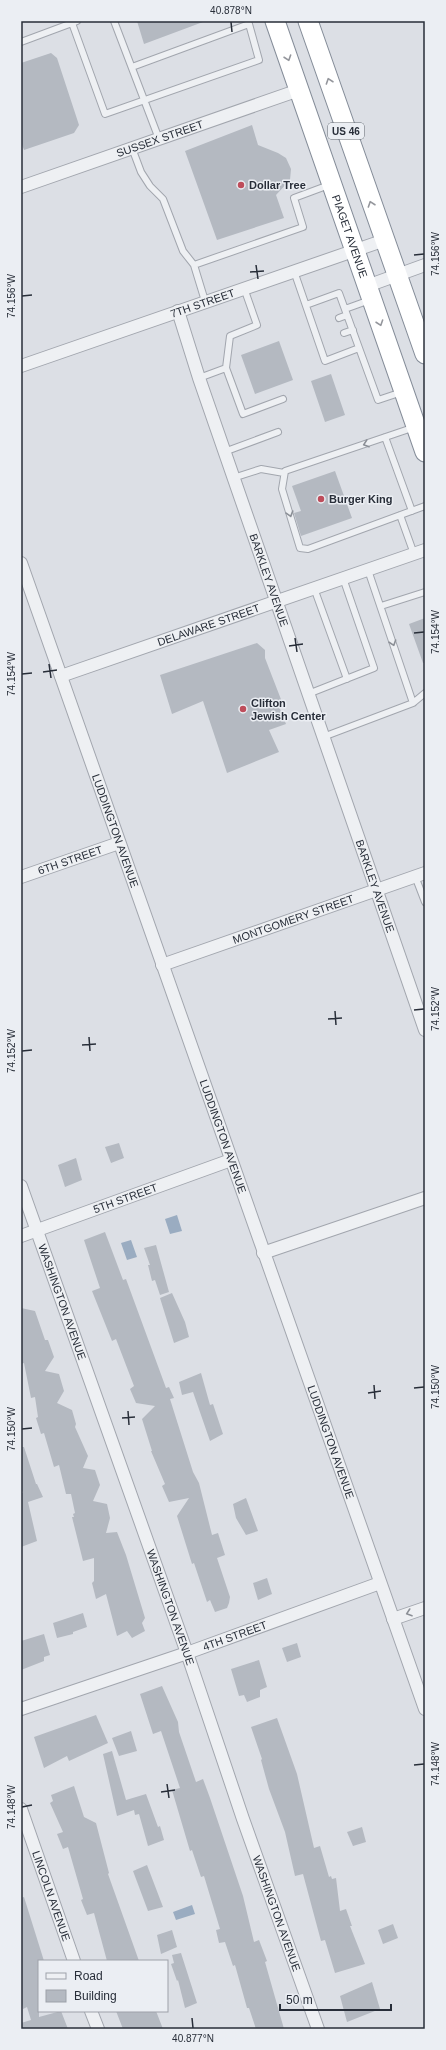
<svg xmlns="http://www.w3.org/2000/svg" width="446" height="2050" font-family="Arial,sans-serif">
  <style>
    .water { fill: #9aacc1 }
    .building { fill: #b4b9c1 }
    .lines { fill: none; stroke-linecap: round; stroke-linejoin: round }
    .service-casing { stroke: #a2a6ae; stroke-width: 8 }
    .minor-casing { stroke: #a2a6ae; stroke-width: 14 }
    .trunk-casing { stroke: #858d99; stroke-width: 21 }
    .service { stroke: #eef0f3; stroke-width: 6 }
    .minor { stroke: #eef0f3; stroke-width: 12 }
    .trunk { stroke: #fff; stroke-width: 19 }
    .oneway { stroke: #94969c }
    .oneway2 { stroke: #8b8f96 }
    .ticks { fill: none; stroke: #282e39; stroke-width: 1.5 }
    .poi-dot { fill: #be4d5b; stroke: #ebeef3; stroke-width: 1.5 }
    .labels { text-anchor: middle; stroke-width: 3; stroke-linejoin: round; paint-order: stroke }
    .shield { fill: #ebeef3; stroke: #626871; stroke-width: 1 }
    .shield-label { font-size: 10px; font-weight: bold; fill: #282e39 }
    .street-label { font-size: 11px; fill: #282e39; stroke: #ebeef3 }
    .poi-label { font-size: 11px; font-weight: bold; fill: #282e39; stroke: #ebeef3; text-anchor: start }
    .neatline { fill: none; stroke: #282e39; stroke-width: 1.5 }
    .ticks-label { font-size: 10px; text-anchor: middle; fill: #282e39 }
  </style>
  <rect width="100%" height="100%" fill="#dcdfe5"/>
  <path class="water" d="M177 1215 182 1231 170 1234 165 1219Z
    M131 1240 137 1257 127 1260 121 1243Z
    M192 1905 195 1914 176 1920 173 1912Z"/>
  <path class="building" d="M137 21H203V22L144 44Z
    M51 53 57 58 79 125 74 133 24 150 21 142V63Z
    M252 125 258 145 278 153 286 158 291 169 290 180 276 195 284 218 217 240 185 151Z
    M279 341 293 380 255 394 241 355Z
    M331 374 345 415 325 422 311 381Z
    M335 471 352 518 301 536 294 513 301 511 292 486Z
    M425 618V663H423L409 624Z
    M257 643 265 650V658L282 702 278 704 286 724 269 730 279 752 227 773 203 701 172 714 160 675Z
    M119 1143 124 1158 111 1163 105 1147Z
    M76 1158 82 1180 65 1187 58 1165Z
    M105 1232 123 1280 126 1279 166 1388 169 1387 174 1398 170 1399 193 1472 199 1483 212 1535 218 1533 225 1555 217 1558 230 1597 229 1603 227 1608 215 1612 210 1600 207 1602 194 1563 192 1564 177 1516 189 1498 169 1502 162 1486 165 1484 151 1451H152L142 1419 155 1406 136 1403 130 1389 134 1386 116 1339 112 1341 92 1291 100 1288 84 1240Z
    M156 1245 169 1292 160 1295 155 1280 152 1281 148 1265H150L144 1248Z
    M172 1293 185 1322 189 1337 174 1343 160 1298Z
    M21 1308 35 1311 45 1340H48L54 1357 45 1371 59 1374 64 1391 57 1403 72 1410 76 1424 75 1427 88 1456 83 1468 95 1470 100 1485 93 1501 107 1504 110 1518 106 1533 117 1532 126 1555 145 1618 142 1623 145 1631 132 1638 127 1631 117 1636 106 1594 96 1599 92 1583 94 1581V1558L83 1561 72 1517H74L73 1514 75 1513 71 1494H66L59 1465 54 1467 44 1433 41 1434 36 1418 38 1417 35 1397 31 1398 24 1363 21 1364Z
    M201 1373 210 1405 213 1404 223 1434 210 1441 193 1392 182 1395 179 1382Z
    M21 1447H24L36 1484H37L43 1497 28 1502 37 1541 21 1547V1493H23L21 1488Z
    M246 1498 258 1531 246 1535 236 1518 233 1504Z
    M267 1578 272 1594 258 1600 253 1583Z
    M83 1613 87 1627 73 1632V1634L57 1638 53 1623Z
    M44 1634 50 1655 44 1657V1661L21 1670V1641Z
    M297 1643 301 1657 287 1662 282 1648Z
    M259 1660 267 1687 260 1690V1697L247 1702 244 1695 239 1696 231 1669Z
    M162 1686 178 1722 179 1732 196 1782 203 1779 210 1798 243 1896 254 1942 259 1940 267 1961 265 1962 284 2029H256L249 2008H247L235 1965 233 1966 225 1942 219 1943 216 1930 220 1929 204 1876 201 1877 192 1850 190 1851 172 1790 180 1788 161 1731 153 1734 140 1694Z
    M96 1715 108 1743 69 1761 67 1756 44 1768 34 1737Z
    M277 1718 297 1774 314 1848 320 1846 329 1877 331 1876 332 1879 336 1878 340 1911 346 1909 352 1926H350L365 1964 335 1973 325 1940 321 1941 303 1874 295 1876 285 1832 269 1789 261 1760 262 1759 251 1727Z
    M131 1731 137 1751 119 1756 112 1738Z
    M112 1751 126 1800 146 1794 158 1827 160 1826 164 1840 148 1846 139 1814 135 1815 134 1810 117 1816 103 1754Z
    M74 1786 84 1817 96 1823 109 1873 108 1874 139 1961H107L94 1913 87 1915 81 1900 83 1899 68 1847 63 1849 57 1834 63 1832 50 1803 53 1801 51 1795Z
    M362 1827 366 1842 353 1846 347 1832Z
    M147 1865 163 1907 148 1911 133 1871Z
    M24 1897 44 1961H39V2017L61 2011 68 2029H21V2023L31 2020 27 2007 23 2009 21 1999V1898Z
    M393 1924 398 1938 383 1944 378 1930Z
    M172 1930 177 1947 161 1954 157 1935Z
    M181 1953 197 2003 185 2008 178 1980 177 1981 171 1964 174 1963 172 1955Z
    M372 1982 380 2009 347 2022 340 1996Z
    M116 2011H156L163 2029H123Z"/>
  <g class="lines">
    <g class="service-casing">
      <path id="service" d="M77 21 72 23 105 114 259 60 249 24 132 67
        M114 21 159 139
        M21 42 72 23
        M132 148 141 172 150 186 163 199 183 251 194 265 303 227 294 198 329 185
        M194 265 205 301
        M294 271 325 361 359 348
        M306 305 339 293 378 400 402 392
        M345 309 370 300
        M339 318 347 315
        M344 333 353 330
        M226 368 243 414 283 399
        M199 378 226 368 230 336 257 325 244 288
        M415 427 285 471 282 489 300 548 308 549 425 506
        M385 437 412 511
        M224 452 278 432
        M233 478 261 469 284 473
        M400 515 414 554
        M368 570 413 703
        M314 588 347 679
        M381 606 425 592
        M308 694 374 668 343 578
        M323 737 413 703 425 693
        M415 876 425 902"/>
    </g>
    <g class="minor-casing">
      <g id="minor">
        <path id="s1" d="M21 187 299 90"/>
        <path d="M367 286 425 265"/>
        <path id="s2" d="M178 311 199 378 425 1030"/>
        <path id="s3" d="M21 366 385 240"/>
        <path id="s4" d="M21 563 425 1709"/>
        <path id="s5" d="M61 676 425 550"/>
        <path id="s6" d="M21 877 119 843"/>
        <path id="s7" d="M162 965 425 873"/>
        <path id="s8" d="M21 1186 187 1653 243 1819 318 2029"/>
        <path id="s9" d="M21 1236 231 1160"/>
        <path d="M263 1253 425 1198"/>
        <path d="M393 1619 425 1608"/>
        <path id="s10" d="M21 1709 187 1653 380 1583"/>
        <path id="s11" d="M21 1809 74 1961"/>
        <path d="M91 2011 98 2029"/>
      </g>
    </g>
    <g class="trunk-casing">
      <g id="trunk">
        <path id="s12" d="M275 21 425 452"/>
        <path d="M308 21 425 354"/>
      </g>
    </g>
    <use href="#service" class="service"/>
    <use href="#minor" class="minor"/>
    <use href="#trunk" class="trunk"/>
  </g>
  <defs><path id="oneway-chevron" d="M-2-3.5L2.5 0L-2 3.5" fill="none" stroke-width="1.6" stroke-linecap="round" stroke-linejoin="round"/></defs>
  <g class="oneway">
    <use href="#oneway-chevron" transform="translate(288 58) rotate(71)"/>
    <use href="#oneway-chevron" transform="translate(329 81) rotate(-109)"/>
    <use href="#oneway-chevron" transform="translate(371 204) rotate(-109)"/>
    <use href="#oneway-chevron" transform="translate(380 323) rotate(71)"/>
  </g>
  <g class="oneway2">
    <use href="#oneway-chevron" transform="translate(366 444) rotate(161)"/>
    <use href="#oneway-chevron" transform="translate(290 514) rotate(73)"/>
    <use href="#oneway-chevron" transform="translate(393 643) rotate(71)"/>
    <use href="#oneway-chevron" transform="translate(409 1613) rotate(161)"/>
  </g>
  <path class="ticks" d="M231 22 232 32M414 255 424 254M256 265 258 279M250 272 264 271M22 296 32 295M414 633 424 632M295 638 297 652M289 646 303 644M49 664 51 678M43 672 57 670M22 674 32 673M414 1010 424 1009M335 1011 336 1025M328 1019 342 1018M89 1037 90 1051M82 1045 96 1044M22 1051 32 1050M374 1385 375 1399M414 1388 424 1387M368 1393 381 1391M128 1411 129 1425M122 1418 135 1417M22 1429 32 1428M414 1765 424 1764M167 1784 169 1798M161 1792 175 1790M22 1807 32 1805M192 2018 193 2028"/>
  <g class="poi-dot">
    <circle cx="241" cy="185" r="4"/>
    <circle cx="321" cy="499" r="4"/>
    <circle cx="243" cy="709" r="4"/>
  </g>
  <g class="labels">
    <rect class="shield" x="328" y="123" width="36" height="16" rx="3"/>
    <g class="shield-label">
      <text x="346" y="135">US 46</text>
    </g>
    <g class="street-label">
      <text dy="4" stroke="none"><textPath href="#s1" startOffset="147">SUSSEX STREET</textPath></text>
      <text dy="4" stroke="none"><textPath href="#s12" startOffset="228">PIAGET AVENUE</textPath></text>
      <text dy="4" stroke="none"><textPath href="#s3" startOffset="192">7TH STREET</textPath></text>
      <text dy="4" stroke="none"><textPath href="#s2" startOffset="284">BARKLEY AVENUE</textPath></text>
      <text dy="4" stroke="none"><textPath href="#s5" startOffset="156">DELAWARE STREET</textPath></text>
      <text dy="4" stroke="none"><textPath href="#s4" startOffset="284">LUDDINGTON AVENUE</textPath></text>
      <text dy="4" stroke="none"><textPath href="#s6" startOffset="52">6TH STREET</textPath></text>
      <text dy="4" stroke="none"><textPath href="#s2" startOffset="608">BARKLEY AVENUE</textPath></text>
      <text dy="4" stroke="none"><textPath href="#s7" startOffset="139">MONTGOMERY STREET</textPath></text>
      <text dy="4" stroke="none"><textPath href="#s4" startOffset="608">LUDDINGTON AVENUE</textPath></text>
      <text dy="4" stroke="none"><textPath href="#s9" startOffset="111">5TH STREET</textPath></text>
      <text dy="4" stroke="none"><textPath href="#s8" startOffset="123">WASHINGTON AVENUE</textPath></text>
      <text dy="4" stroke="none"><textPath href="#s4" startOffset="932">LUDDINGTON AVENUE</textPath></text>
      <text dy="4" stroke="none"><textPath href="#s8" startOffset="447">WASHINGTON AVENUE</textPath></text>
      <text dy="4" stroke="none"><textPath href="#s10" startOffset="226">4TH STREET</textPath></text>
      <text dy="4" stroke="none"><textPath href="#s11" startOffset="92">LINCOLN AVENUE</textPath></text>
      <text dy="4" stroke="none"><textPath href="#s8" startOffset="771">WASHINGTON AVENUE</textPath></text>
    </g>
    <g class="poi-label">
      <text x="249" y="189">Dollar Tree</text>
      <text x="329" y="503">Burger King</text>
      <text x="251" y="707">Clifton<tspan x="251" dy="13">Jewish Center</tspan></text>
    </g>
  </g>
  <rect width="446" height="2050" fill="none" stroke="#ebeef3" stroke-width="44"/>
  <rect x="38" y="1960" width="130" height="52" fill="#ebeef3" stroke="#9da1a9"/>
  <rect x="46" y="1973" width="20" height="6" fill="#eef0f3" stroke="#9da1a9"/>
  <text x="74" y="1980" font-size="12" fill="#282e39">Road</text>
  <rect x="46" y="1990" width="20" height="12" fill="#b4b9c1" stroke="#9da1a9"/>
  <text x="74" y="2000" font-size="12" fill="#282e39">Building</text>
  <path d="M280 2004v6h111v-6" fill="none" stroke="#282e39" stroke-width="2"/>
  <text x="286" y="2004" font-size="12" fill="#282e39" stroke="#ebeef3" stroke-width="3" paint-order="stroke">50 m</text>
  <rect x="22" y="22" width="402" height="2006" class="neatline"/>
  <g class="ticks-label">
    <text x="231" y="14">40.878°N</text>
    <text transform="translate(435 254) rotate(-90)" y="4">74.156°W</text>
    <text transform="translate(11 296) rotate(-90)" y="4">74.156°W</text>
    <text transform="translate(435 632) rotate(-90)" y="4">74.154°W</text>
    <text transform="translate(11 674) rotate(-90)" y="4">74.154°W</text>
    <text transform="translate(435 1009) rotate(-90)" y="4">74.152°W</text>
    <text transform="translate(11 1051) rotate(-90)" y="4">74.152°W</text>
    <text transform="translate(435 1387) rotate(-90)" y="4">74.150°W</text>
    <text transform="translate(11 1429) rotate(-90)" y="4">74.150°W</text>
    <text transform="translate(435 1764) rotate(-90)" y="4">74.148°W</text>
    <text transform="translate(11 1807) rotate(-90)" y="4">74.148°W</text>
    <text x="193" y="2042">40.877°N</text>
  </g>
</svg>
